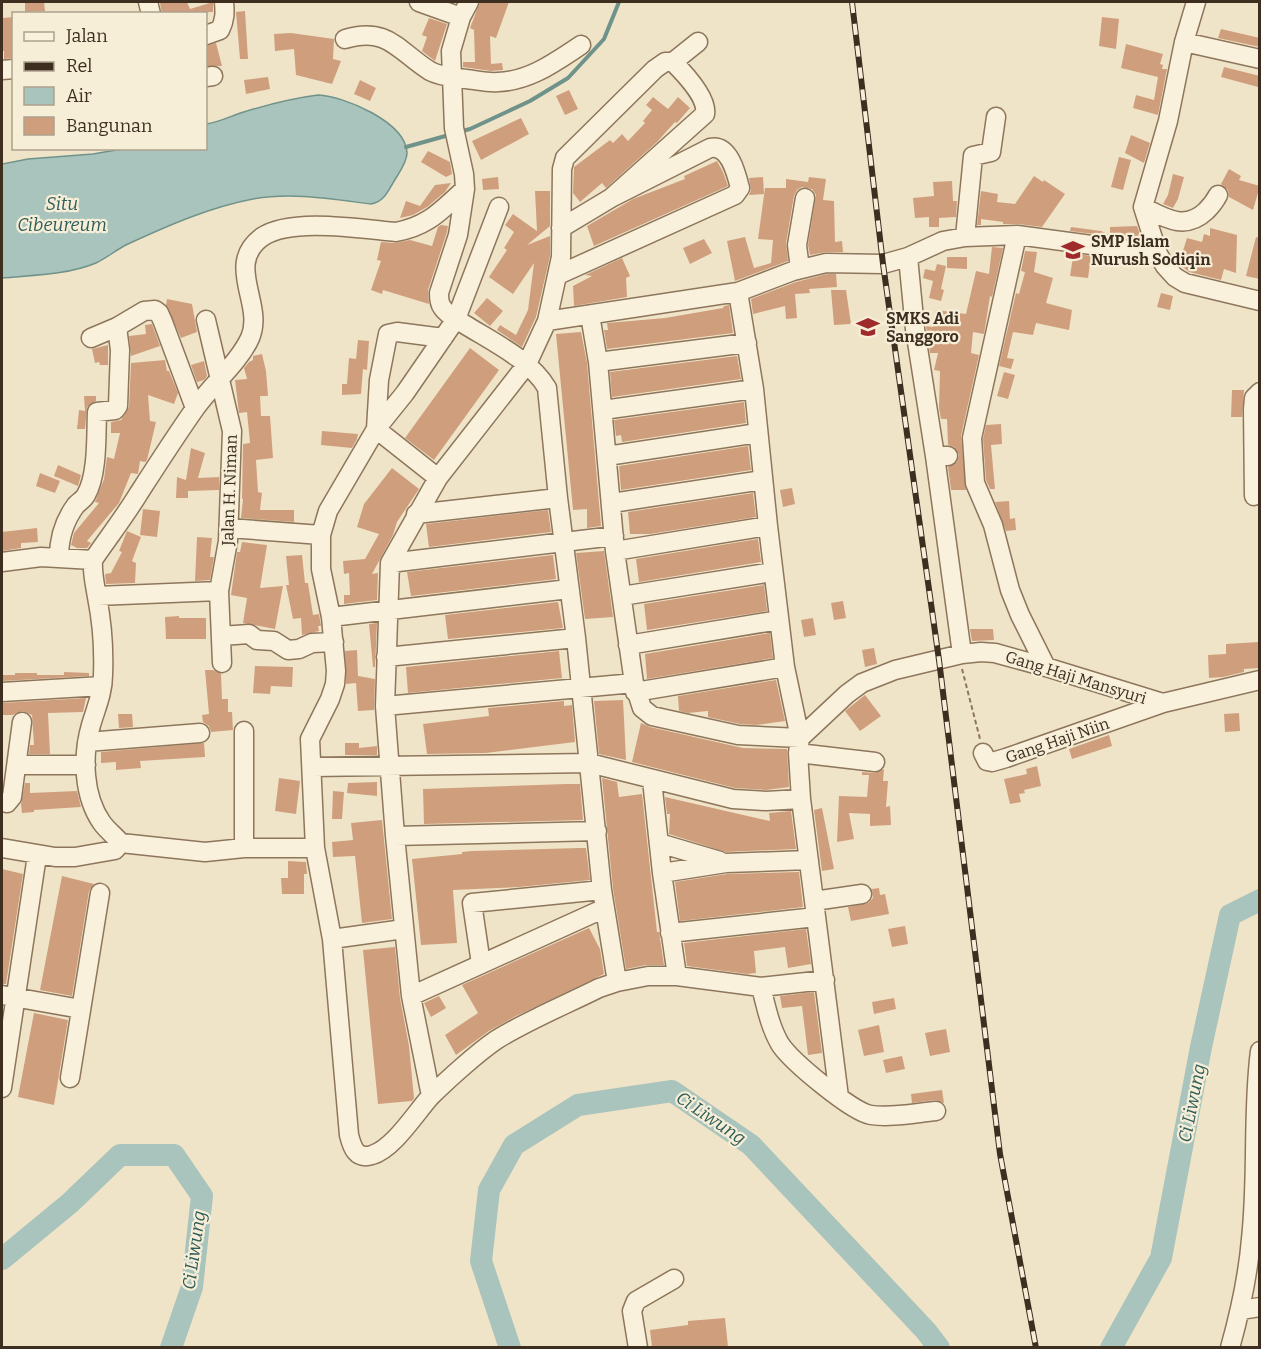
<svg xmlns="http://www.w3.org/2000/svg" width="1261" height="1349" font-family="Bitter,serif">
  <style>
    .water { fill: #a9c4bc; stroke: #6f938a; stroke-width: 1.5 }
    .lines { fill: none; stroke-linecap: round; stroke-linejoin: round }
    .stream { stroke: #6f938a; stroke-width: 4 }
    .river { stroke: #a9c4bc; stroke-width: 22 }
    .building { fill: #cf9f7d }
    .minor-casing { stroke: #8d765c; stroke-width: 21 }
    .path { stroke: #8d765c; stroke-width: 2; stroke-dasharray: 4.5 3; stroke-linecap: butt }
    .minor { stroke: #faf1dc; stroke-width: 18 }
    .rail-casing { stroke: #3d2e20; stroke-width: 6 }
    .rail { stroke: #f7eed8; stroke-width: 4; stroke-dasharray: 11; stroke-linecap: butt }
    .labels { text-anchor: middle; stroke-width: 4.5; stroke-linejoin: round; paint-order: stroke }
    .poi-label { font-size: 16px; font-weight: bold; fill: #3d2e20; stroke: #f7eed8; text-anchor: start }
    .street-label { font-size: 16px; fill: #3d2e20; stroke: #f7eed8 }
    .water-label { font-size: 18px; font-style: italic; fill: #2f5d5a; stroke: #f7eed8 }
  </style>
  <rect width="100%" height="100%" fill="#f0e4c8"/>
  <path class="water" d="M318 95C344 96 406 122 407 153 407 163 398 174 393 183 387 193 384 201 371 204 331 199 293 192 253 199 210 207 167 226 128 244 117 249 107 258 96 263 67 275 33 275 2 278V164L28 159 93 154 122 149 206 148V124C221 122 232 115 247 111 270 104 294 98 318 95Z"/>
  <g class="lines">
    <path class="stream" d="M459 132 470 129 530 101 568 78 604 39 619 2
      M406 147 449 135"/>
    <path class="river" d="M2 1259 70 1203 120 1155H174L202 1196 192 1287 171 1348
      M510 1348 481 1261 489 1190 514 1145 578 1105 672 1091 751 1145 926 1331 939 1348
      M1111 1348 1161 1258 1201 1047 1230 915 1260 900"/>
  </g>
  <path class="building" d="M25 2H44L45 11 25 12Z
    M165 2H187L190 9 213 2V12L162 14 160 3Z
    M480 2H509L496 38 490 36 491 64 502 63 503 70 491 71 463 67V62H475L474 30 470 28Z
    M245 11 248 59H240L236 12Z
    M14 17V58L4 59V51H2V18Z
    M1102 17 1119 19 1116 49 1099 46Z
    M429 18 447 24 435 61 422 51 427 37 422 35Z
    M1221 29 1260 38V47L1218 38Z
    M291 33 334 39 333 59 341 61 332 84 296 75 294 49 275 51 274 34Z
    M216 43 222 66H206V46Z
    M1126 44 1163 54 1160 64 1163 65 1162 69H1167L1158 115 1133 108 1136 95 1154 100 1158 77 1121 68Z
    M1224 67 1260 76 1258 87 1221 77Z
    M268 77 270 89 246 94 244 80Z
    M360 80 376 88 370 101 354 94Z
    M569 90 578 109 565 115 556 96Z
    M653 97 668 109 678 97 690 108 677 123 675 122 657 142 606 188 602 183 580 202 573 193 574 167 610 140 613 143 622 134 628 141 645 123 643 121 652 110 646 105Z
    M521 118 529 134 481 160 472 141Z
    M1131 135 1150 143 1144 163 1125 153Z
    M428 151 450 162 452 174 446 177 421 162Z
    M1119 157 1131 160 1123 190 1111 187Z
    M717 161 723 172 728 186 594 246 587 226 633 199 685 179 684 176Z
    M1229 169 1241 176 1239 180 1260 186 1253 210 1229 197 1228 190 1221 184Z
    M1173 174 1184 177 1178 199 1173 208 1163 204 1168 195Z
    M1034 176 1043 182 1044 180 1065 194 1042 227 1018 224H1003V222L981 219V225H977L981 191 998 194 997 202 1015 204Z
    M498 177 499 189 483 190 482 179Z
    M763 177 764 194 749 195 751 190 749 178Z
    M809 177 826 179 823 200 834 201 835 242 842 241 843 252H826L810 255 808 245 816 195 812 189 802 187 797 190 794 196 786 243 788 261 735 281 727 241 745 237 754 268 771 263 773 240 758 239 765 188H786V179L808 182Z
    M952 181 953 201H957L956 217 939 218V227H929V217L915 218 913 198 934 196 933 182Z
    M451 183 445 192 427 207 413 215 400 218 406 201 420 206 435 185Z
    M535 191H550V226L527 245 550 236V256L536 317 522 347 497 330 500 325 516 335 528 310 534 263 513 294 489 277 507 250 504 248 514 232 505 225 513 214 537 231Z
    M441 225 448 226 447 232 428 290 429 304 383 290 382 294 371 290 381 261 377 260 381 242 395 243 410 240 432 246 438 227Z
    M1137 226 1142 240 1070 231 1071 227 1101 231 1110 235V227Z
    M1210 228 1237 235 1236 273 1224 269 1221 280 1189 272 1177 262 1179 253 1182 254 1187 238 1202 242 1204 234 1210 236Z
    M1256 237 1260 238V279L1246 276Z
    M704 239 712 253 690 264 683 248Z
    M992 247 1003 248 992 297 990 296 984 334 973 332 971 353 979 355 961 436 966 490H951L948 467 957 462 959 455 954 447 948 445 947 419H941L939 408 940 371 934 370 938 353H930L926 326 933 327 936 310 966 314 976 271 989 274Z
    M1025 251 1037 252 1034 272 1053 278 1046 303 1072 310 1069 330 1036 323 1033 335 1013 332 1007 358 1014 359 1011 369 999 366 1016 293 1019 294 1025 272 1021 271Z
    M1077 254 1091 256 1088 278 1070 276 1073 257 1077 258Z
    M947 257H967V269L947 268Z
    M622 258 630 276 626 278 627 297 574 306 573 286 592 276 585 275Z
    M937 264 946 266 941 289 944 290 941 301 929 298 933 281 923 278 925 269 935 271Z
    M827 274H836L837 287 809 289 810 293 795 294 797 318 786 319 785 306 753 314 751 299 796 282Z
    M831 290H846L851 324 834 325Z
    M1161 293 1173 296 1170 310 1157 307Z
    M487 298 503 311 490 326 474 313Z
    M167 299 192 304 197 332 181 338 166 305Z
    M729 305 733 333 607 349 604 330H608L607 323 665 318 723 308 724 306Z
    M152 324 160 346 131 356 129 336 146 334 145 325Z
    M581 332 587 363 601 526 587 528V509L573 510 556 334Z
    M358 340 369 341 367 370 363 369 361 394 342 395V384H347L349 358 356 359Z
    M108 345V365H100L99 362 95 363 92 349Z
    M470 348 499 370 434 460 405 438Z
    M262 354 266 371 268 396H260L261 416H270L273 458 256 460 258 492 262 493 260 510H294V522L241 518 243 499H242L243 444 250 443 247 412 239 413 235 380 247 379 244 368 249 362 253 360V356Z
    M737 356 741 379 612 397 610 372Z
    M165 360 167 371H169L178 393 174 404 148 395 150 421 156 422 147 460 145 462 140 461 138 474 131 473 119 503 87 541 91 543 87 548H77L71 545 74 533 99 503 95 502 104 479 107 457 114 459 120 433H111V422L121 420 129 407 131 363Z
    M204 361 207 376 204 380 197 382 191 365Z
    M1004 372 1015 375 1008 399 997 396Z
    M1232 390H1244L1242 417H1231Z
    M84 396H96V401L87 407 85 429H77L79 410 85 411Z
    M744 402 746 423 622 442 621 435 616 436 614 420Z
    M1001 424 1002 444 991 445 995 489H990L986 480 983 439 986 425Z
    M322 431 358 434 357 439 352 448 321 445Z
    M748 446 751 470 621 490 619 466Z
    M191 448 205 453 198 478 219 477V490L188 491V498H176L177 477 186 480Z
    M58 465 81 475 78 486 54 476Z
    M392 468 419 489 397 522 393 535 372 574 378 573 377 600 344 604V595H350L349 573 344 574 343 561 365 559 379 534 357 527 364 504Z
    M40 473 60 481 55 493 36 486Z
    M792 488 795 504 783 507 780 490Z
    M753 493 756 517 650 534H630L628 512Z
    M1009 501 1010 519 1015 518 1016 530 1006 531 995 502Z
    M143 509 160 511 157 537 140 535Z
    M548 510 551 532 429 547 426 524Z
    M37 528 38 542 21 543V548L2 551V532Z
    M127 531 141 537 132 561 136 563 135 583 106 584 105 574 111 573 122 552 119 551Z
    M197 537 212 538 210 557H214L210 580 195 581Z
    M758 539 761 562 639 582 636 559Z
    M242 542 267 545 260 588 283 586 275 629 243 623 247 598 231 595 237 552H240Z
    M604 551 613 617 585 619 576 553Z
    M302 555 305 583H308L313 615 319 614 321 626H318L319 631 302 635 301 618 293 619 286 585H289L286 556Z
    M553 555 556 579 411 596 407 572Z
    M764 585 767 611 647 630 644 604Z
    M843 601 846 618 834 620 831 603Z
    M558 602 563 628 448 639 445 615Z
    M179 616V618H206V639H166L165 617Z
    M813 618 816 635 804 637 801 620Z
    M377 623 375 667H373L369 624Z
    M970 629H993L994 640 972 641Z
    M770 633 773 658 647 679 645 654Z
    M1259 642 1260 668 1244 669V672L1223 677 1209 678 1208 655 1226 654V644Z
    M874 648 877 664 865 667 862 650Z
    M357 650 358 676 375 679 374 710 358 711 356 683 346 684 345 651Z
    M559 651 562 678 408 693 406 667Z
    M255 666 293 667 292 687 271 686 270 694 253 693Z
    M205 670H213L221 674 222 699H228V712H232L233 730 211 732 209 726 203 722 202 715 209 714Z
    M64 672 89 673V676L2 681V675H15V673H37V675H64Z
    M776 680 785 721 756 725 740 724 708 717V711L688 713 679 711 678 696Z
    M865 695 881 716 860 731 845 711Z
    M86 698 83 712 48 713 50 754H29L30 745H34L32 715 23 711 13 715H2V703Z
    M623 700 624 719 626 760 599 754 594 701Z
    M564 701V706L572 705 575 742 486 753 427 754 423 724 489 716 488 708Z
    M1239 713 1240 731 1225 732 1224 714Z
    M118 714H132L133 727 119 728Z
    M641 723 650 727 743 748 787 749 789 787 766 790 735 788 632 762Z
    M1109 735 1112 746 1072 759 1069 749Z
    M204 743 205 757 140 761 141 768 128 769 116 770V762L101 763V752Z
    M345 743H359V748L377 746V755H345Z
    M1037 766 1041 786 1024 790 1025 793 1019 794 1021 802 1010 804 1004 779 1027 774 1026 769Z
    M884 769 883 781H888L886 807 890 806 891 825 870 826V814L849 813 854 839 837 842 839 796 867 797 869 775H862V772L874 773Z
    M279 778 300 781 296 814 275 811Z
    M602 778 617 782 619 797 642 794 657 932H659L664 965H646L626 969 613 889Z
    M377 782V796L347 793 348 783Z
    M25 783H30V793L77 791 81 807 34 810V812L22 813 21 804Z
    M566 784H580L583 820 424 824 423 789Z
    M333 791 344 792 342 819H332Z
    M665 797 770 821 769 813 791 811 796 849 726 852 669 834 670 814H667Z
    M822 808 834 869 822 871 814 810Z
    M382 820 392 919 362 923 355 856 333 857 332 842 353 840 351 823Z
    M580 848H586L590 880 519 887 453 890 457 943 421 945 412 859 462 854V852L472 851Z
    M288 861 306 862 307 874H304V894H282L281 878H288Z
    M2 869 23 874 6 984H2Z
    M799 872 803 907 680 921 675 882 727 874Z
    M62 876 94 884 89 891 72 996 40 990Z
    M879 888 880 895 885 894 889 914 851 921 848 907 868 903 873 898 872 889Z
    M905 926 908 944 892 947 888 929Z
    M589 928 600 949 604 974 516 1016 489 1031 456 1055 445 1035 478 1013 462 985Z
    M806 929 811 964 788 968 785 947 754 951 756 973 747 974 687 966 684 943Z
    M395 947 400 998 409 1046 414 1098 412 1101 378 1104 363 950Z
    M814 992 822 1053 808 1055 802 1006 782 1008 780 996Z
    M439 996 446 1008 431 1017 424 1003Z
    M894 998 896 1009 874 1014 872 1002Z
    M34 1013 68 1020 54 1105 18 1097Z
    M879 1025 884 1052 864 1056 858 1030Z
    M946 1029 950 1052 930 1056 925 1033Z
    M902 1056 905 1069 886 1073 883 1060Z
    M942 1090 944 1103 935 1100 912 1103 911 1094Z
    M725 1318 728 1347H652L650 1330 688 1325V1321Z"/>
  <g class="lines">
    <g class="minor-casing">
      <path id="minor" d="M148 2 151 14
        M419 2 461 17
        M1196 2 1184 42 1168 121 1143 207 1158 254 1165 266 1175 277 1185 283 1260 301
        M206 35 220 30C225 20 225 13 224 2
        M345 39C388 26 398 51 430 71 441 77 454 77 466 79 476 80 488 83 498 82 530 81 555 62 581 45
        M1184 42 1260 59
        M673 62 698 42
        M2 70 14 69
        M206 77 213 76
        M465 189 458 235 439 293C439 298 439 303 442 307 446 314 457 320 464 324 491 341 531 360 547 388L558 498 576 638 602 890 617 982 599 988C565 1005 528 1020 496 1040 477 1053 446 1081 430 1097 415 1114 393 1149 372 1155 356 1160 352 1147 349 1135L332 939 315 848 310 739 330 699 335 684 336 671 331 617 321 569V535L328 511 376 429 405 393 456 319 499 207
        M1143 207C1165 218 1185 231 1206 211 1211 206 1215 201 1218 195
        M1017 235 972 438 975 483 993 525 1010 590 1020 615 1046 667
        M965 237 973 156 991 152 996 117
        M908 257 915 329 935 456H948
        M800 269 797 245 805 198
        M558 275 735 195 740 188C736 172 729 144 710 148L611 198 561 228
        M738 292 754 389 768 526 785 667 800 738 798 753 801 799 839 1097
        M590 315 598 362 615 551 634 683 642 708 652 716 738 735 800 738 847 694 862 683 895 670 962 654 981 652 995 653 1046 667 1163 703
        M206 320 232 431 228 541 219 591 222 663
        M547 321 738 292 793 271 826 263 883 264 908 257 943 241 965 237 1017 235 1158 254
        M91 338 117 327 144 311 155 310 159 313 163 322 195 408
        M598 362 747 343
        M603 410 754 389
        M607 456 758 433
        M935 456 962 654
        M438 478 376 429 379 380 388 334 397 332 443 338
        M1254 496 1253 409 1254 398 1260 392
        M612 503 763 480
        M416 514 558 498
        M229 528 321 535
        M615 551 768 526
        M59 557C59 538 64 521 76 505 79 502 84 499 86 495 98 474 96 435 97 412L115 410 118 406 120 350 117 327
        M93 560C92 574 95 584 97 597 102 622 104 650 103 675 103 693 96 708 91 725 82 756 83 796 102 823 107 830 115 836 121 843
        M2 562 41 557 93 560C108 538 125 516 139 493 157 465 175 437 194 410 210 386 238 364 250 338 265 304 224 265 262 237 291 217 362 229 396 232 429 226 441 210 465 189L464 174 454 128 451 51 461 17 469 2
        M390 563 614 536
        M97 596 219 591
        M622 596 773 572
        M331 617 569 589
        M221 636 249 634 257 640 274 641 288 650 299 649 312 643 334 642
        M628 645 779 620
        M386 657 576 638
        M2 692 102 686
        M635 692 785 667
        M385 706 634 683
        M244 731V848
        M87 742 200 733
        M798 753 875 762
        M983 753 987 761 992 762 1006 758 1163 703 1260 680
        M17 765H86
        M312 767 589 763 733 799 766 801 801 799
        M2 802 7 803 12 797 22 722
        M395 836 597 831
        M659 843 720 861
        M2 848 55 857H75L115 850 121 843 205 852 244 848H315
        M662 873 726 863 809 860
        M814 901 862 894
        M670 933 816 917
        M332 939 404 929
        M481 964 472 903 602 890
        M677 976 761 987 825 980
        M617 982 648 976H677L662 873 652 780
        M761 987C766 1006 770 1027 780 1044 791 1061 852 1112 871 1115 891 1118 915 1113 936 1111
        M2 995 81 1009
        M411 996 605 908
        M70 1078 100 893
        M2 1088 36 862 42 855
        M431 1096 411 996 395 836 385 706 390 563 438 478 527 364 547 321 561 257 562 169 565 158 655 69 665 62H673C684 73 708 98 705 114L611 198
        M1241 1310 1260 1307
        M638 1348 632 1311 636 1301 674 1279
        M1230 1348C1240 1312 1248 1276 1251 1239 1258 1176 1252 1113 1260 1051"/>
    </g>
    <path class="path" d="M962 669 980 739"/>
    <use href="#minor" class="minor"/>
    <g class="rail-casing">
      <path id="rail" d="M852 2 883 264 939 660 1000 1154 1036 1348"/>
    </g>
    <use href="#rail" class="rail"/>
  </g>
  <defs>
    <g id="school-bare" transform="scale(1.8)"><path d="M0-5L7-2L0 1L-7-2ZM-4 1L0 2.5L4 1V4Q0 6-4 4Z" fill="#9e2a2b" stroke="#f7eed8" stroke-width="2.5" paint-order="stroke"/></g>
  </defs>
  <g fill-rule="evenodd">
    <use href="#school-bare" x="1073" y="250"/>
    <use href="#school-bare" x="868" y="327"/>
  </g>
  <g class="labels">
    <g class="poi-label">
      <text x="1091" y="247">SMP Islam<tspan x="1091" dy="18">Nurush Sodiqin</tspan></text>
      <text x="886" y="324">SMKS Adi<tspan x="886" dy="18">Sanggoro</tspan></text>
    </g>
    <g class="street-label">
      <text transform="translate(229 490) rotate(-88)" y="6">Jalan H. Niman</text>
      <text transform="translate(1076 677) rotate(17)" y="6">Gang Haji Mansyuri</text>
      <text transform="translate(1057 740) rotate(-19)" y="6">Gang Haji Niin</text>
    </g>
    <g class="water-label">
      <text x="62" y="210">Situ<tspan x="62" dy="21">Cibeureum</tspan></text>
      <text transform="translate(1192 1103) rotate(-79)" y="6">Ci Liwung</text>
      <text transform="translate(711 1118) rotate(34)" y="6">Ci Liwung</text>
      <text transform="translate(194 1250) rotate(-82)" y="6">Ci Liwung</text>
    </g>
  </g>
  <rect width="1261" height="1349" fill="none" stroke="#3d2e20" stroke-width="6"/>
  <rect x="12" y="12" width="195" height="138" fill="#f7eed8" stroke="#ada18e" stroke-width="1.5"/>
  <rect x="24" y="32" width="30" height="9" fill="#faf1dc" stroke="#ada18e" stroke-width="1.5"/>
  <text x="66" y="42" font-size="18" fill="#3d2e20">Jalan</text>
  <rect x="24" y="62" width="30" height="9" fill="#3d2e20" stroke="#ada18e" stroke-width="1.5"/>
  <text x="66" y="72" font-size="18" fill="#3d2e20">Rel</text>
  <rect x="24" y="87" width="30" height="18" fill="#a9c4bc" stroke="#ada18e" stroke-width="1.5"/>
  <text x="66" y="102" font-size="18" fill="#3d2e20">Air</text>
  <rect x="24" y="117" width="30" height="18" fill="#cf9f7d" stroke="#ada18e" stroke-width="1.5"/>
  <text x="66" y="132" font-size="18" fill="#3d2e20">Bangunan</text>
</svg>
